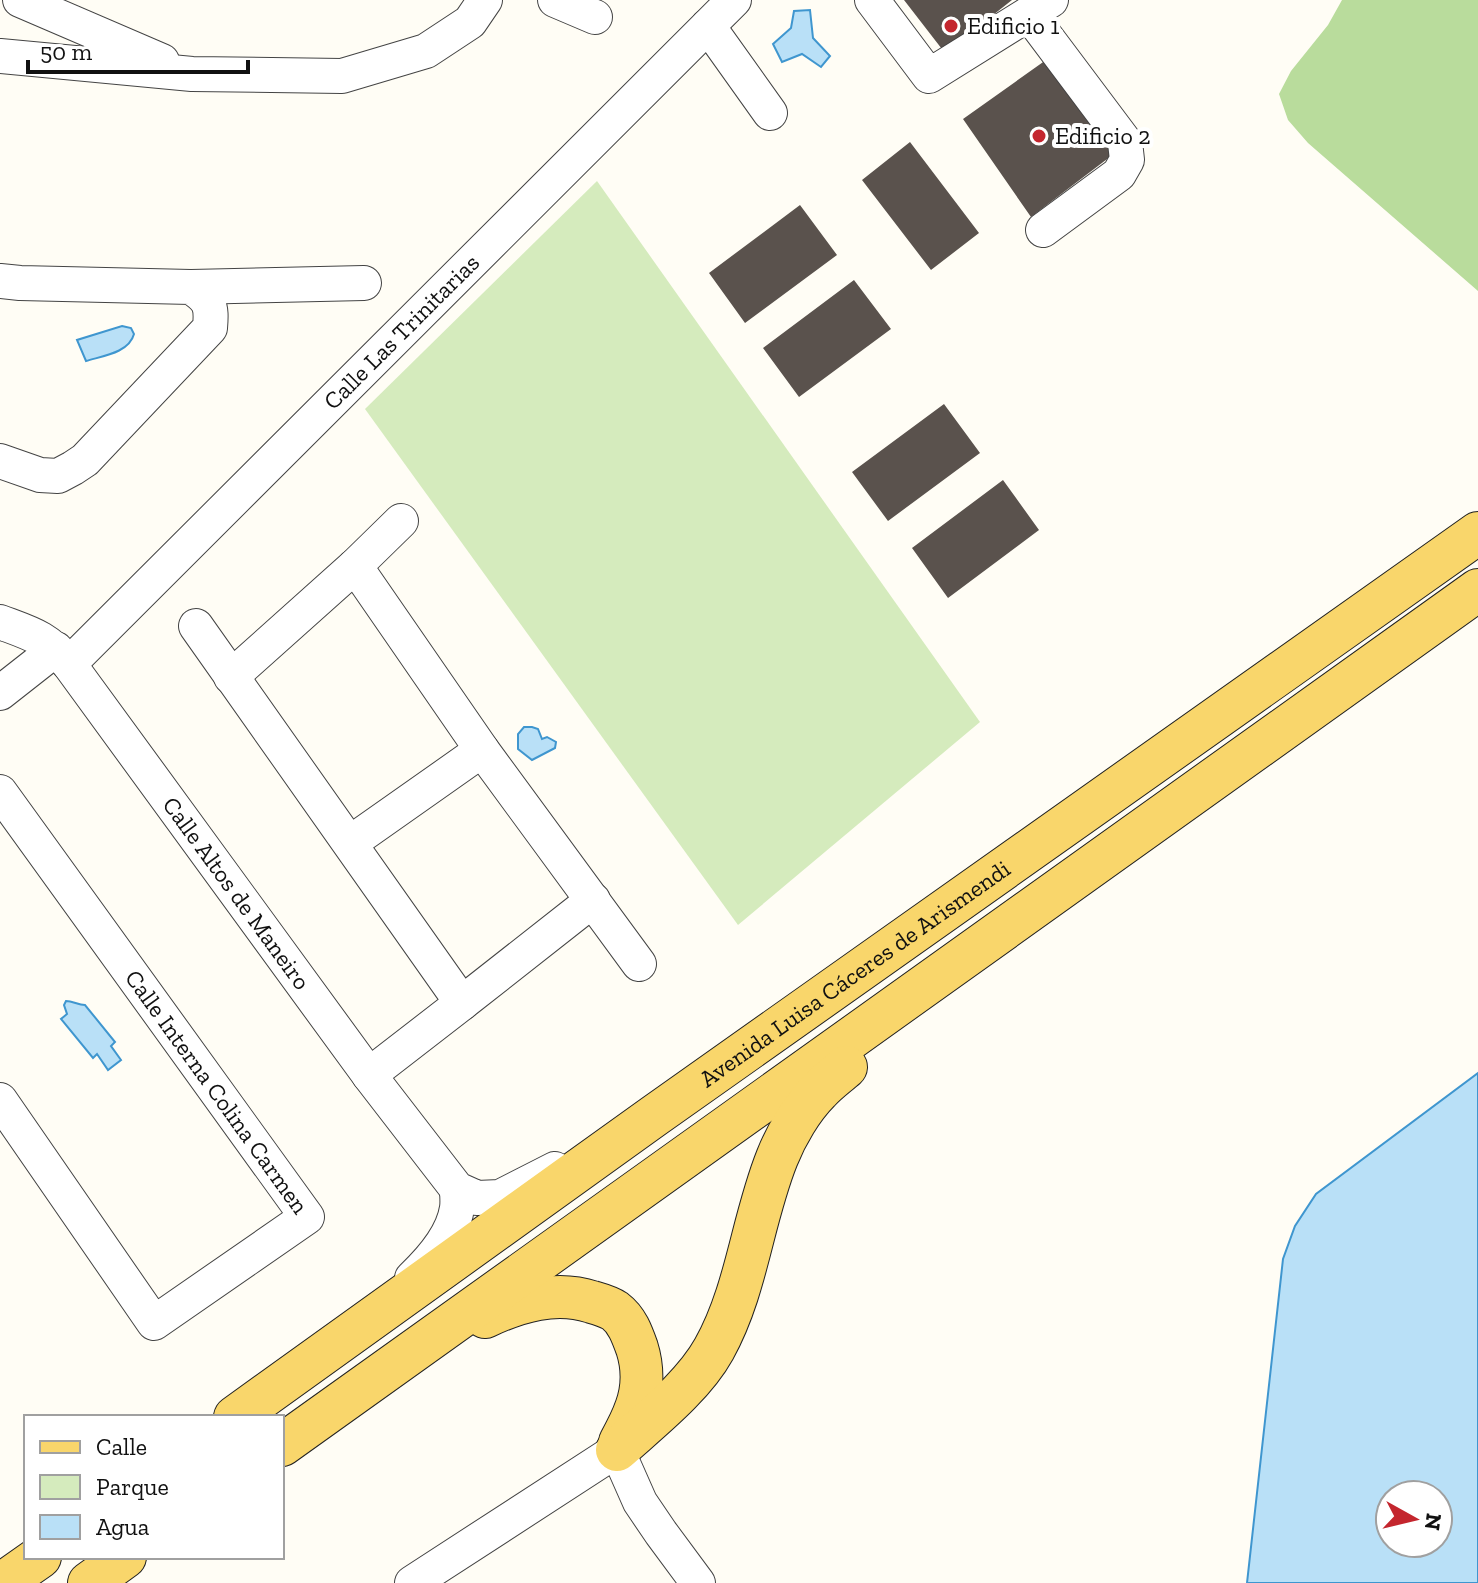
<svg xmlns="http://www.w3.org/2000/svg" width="1478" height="1583" font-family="'Zilla Slab',serif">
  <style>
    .green { fill: #d5ebbd }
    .forest { fill: #b9dc9c }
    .water { fill: #b9e0f7; stroke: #3f96cf; stroke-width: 2; fill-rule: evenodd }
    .building { fill: #5a524d }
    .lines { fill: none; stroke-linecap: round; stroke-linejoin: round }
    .minor-casing { stroke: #444; stroke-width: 36 }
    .major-casing { stroke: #222; stroke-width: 44 }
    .minor { stroke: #fff; stroke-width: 34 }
    .major { stroke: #f9d66b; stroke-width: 42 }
    .poi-dot { fill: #c4262e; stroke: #fff; stroke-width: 3 }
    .labels { text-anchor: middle; stroke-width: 8; stroke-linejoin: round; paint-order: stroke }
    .poi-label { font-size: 24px; fill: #111; stroke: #fff; text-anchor: start }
    .street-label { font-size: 24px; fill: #111; stroke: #fff }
  </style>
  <rect width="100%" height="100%" fill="#fffdf5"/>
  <path class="green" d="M597 181 980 722 738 925 365 409Z"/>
  <path class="forest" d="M1342 0H1478V291L1308 143 1288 120 1279 94 1291 71 1328 25Z"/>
  <path class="water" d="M810 10 813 38 830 56 821 67 802 54 782 62 773 44 791 28 794 11Z
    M122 326 131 328 134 334C129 353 102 356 86 361L77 340Z
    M524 727H532L538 729 542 739 547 737 556 742 555 748 532 760 518 749V734Z
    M66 1001C73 1001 78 1005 85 1005L115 1042 111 1046 121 1060 108 1070 97 1054 93 1058 61 1019 67 1014 64 1005Z
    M1478 1073V1583H1247L1283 1259 1295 1226 1316 1194ZM1390 1495H1438V1543H1390Z"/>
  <path class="building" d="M904 0H1012L945 53Z
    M1046 60 1115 153 1031 217 963 119Z
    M910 142 979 233 931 270 862 180Z
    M800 205 837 255 745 323 709 273Z
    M854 280 891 329 799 397 763 348Z
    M944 404 980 453 888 521 852 472Z
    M1003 480 1039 530 948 598 912 548Z"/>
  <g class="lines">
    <g class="minor-casing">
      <g id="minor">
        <path d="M20 0 162 61"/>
        <path d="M555 0 595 17"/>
        <path d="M872 0 929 76 1051 0"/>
        <path d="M1029 14 1125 142 1127 160 1119 174 1043 230"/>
        <path d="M708 26 770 113"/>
        <path d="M0 56 192 74 342 76 426 51 470 22 485 0"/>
        <path d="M0 281 20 283 191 287C210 300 212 305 210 328L85 460 73 468 58 476 40 475 0 461"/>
        <path d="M191 287 364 283"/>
        <path d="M355 566 482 750 639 964"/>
        <path id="s1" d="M0 622C32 634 46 637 69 664L369 1075 457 1189 477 1198 500 1197 555 1169"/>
        <path d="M196 626 462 1003 369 1075"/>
        <path id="s2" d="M69 664 734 0"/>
        <path d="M231 677 355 566 401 521"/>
        <path d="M0 693 56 649"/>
        <path id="s3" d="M0 792 307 1217 154 1323 0 1100"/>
        <path d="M350 843 482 750"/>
        <path d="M462 1003 593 900"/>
        <path d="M412 1278C431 1260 453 1235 457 1208 458 1202 457 1195 457 1189"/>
        <path d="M412 1583 617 1450 640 1502 661 1533 698 1583"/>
      </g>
    </g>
    <g class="major-casing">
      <g id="major">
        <path d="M485 1317C519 1301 556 1290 592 1302 599 1304 609 1307 615 1311 627 1320 632 1334 637 1348 643 1367 643 1389 636 1408 632 1420 626 1431 620 1442"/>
        <path id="s4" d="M235 1417 654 1116 1478 533"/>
        <path d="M282 1445 1478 590"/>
        <path d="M617 1450C649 1421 693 1387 714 1349 747 1290 752 1220 777 1158 786 1135 802 1108 819 1091 827 1082 837 1075 846 1067"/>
        <path d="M3 1583 40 1557"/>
        <path d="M89 1583 125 1557"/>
      </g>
    </g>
    <use href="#minor" class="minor"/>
    <use href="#major" class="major"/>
  </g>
  <g class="poi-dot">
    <circle cx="951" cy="26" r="8"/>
    <circle cx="1039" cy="136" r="8"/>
  </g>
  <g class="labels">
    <g class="poi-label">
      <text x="967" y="34">Edificio 1</text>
      <text x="1055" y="144">Edificio 2</text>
    </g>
    <g class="street-label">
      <text dy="8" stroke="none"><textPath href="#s2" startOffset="470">Calle Las Trinitarias</textPath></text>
      <text dy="8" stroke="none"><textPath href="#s1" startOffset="366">Calle Altos de Maneiro</textPath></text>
      <text dy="8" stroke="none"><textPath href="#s4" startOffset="762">Avenida Luisa Cáceres de Arismendi</textPath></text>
      <text dy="8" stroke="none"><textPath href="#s3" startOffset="370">Calle Interna Colina Carmen</textPath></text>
    </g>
  </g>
  <rect x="24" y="1415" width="260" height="144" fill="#ffffff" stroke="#a0a0a0" stroke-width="2"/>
  <rect x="40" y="1441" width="40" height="12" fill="#f9d66b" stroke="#a0a0a0" stroke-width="2"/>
  <text x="96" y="1455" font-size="24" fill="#111111">Calle</text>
  <rect x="40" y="1475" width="40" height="24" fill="#d5ebbd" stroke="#a0a0a0" stroke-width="2"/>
  <text x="96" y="1495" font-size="24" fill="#111111">Parque</text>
  <rect x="40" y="1515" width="40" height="24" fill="#b9e0f7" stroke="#a0a0a0" stroke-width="2"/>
  <text x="96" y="1535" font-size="24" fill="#111111">Agua</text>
  <g transform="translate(1414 1519) rotate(98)"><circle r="38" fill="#ffffff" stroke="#a0a0a0" stroke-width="2"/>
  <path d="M0-6L14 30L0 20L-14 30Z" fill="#c4262e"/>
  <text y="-12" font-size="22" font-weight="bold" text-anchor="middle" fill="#111111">N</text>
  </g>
  <path d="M28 60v12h220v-12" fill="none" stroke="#111111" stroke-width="4"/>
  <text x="40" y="60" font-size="24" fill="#111111" stroke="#ffffff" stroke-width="6" paint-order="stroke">50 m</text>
</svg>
